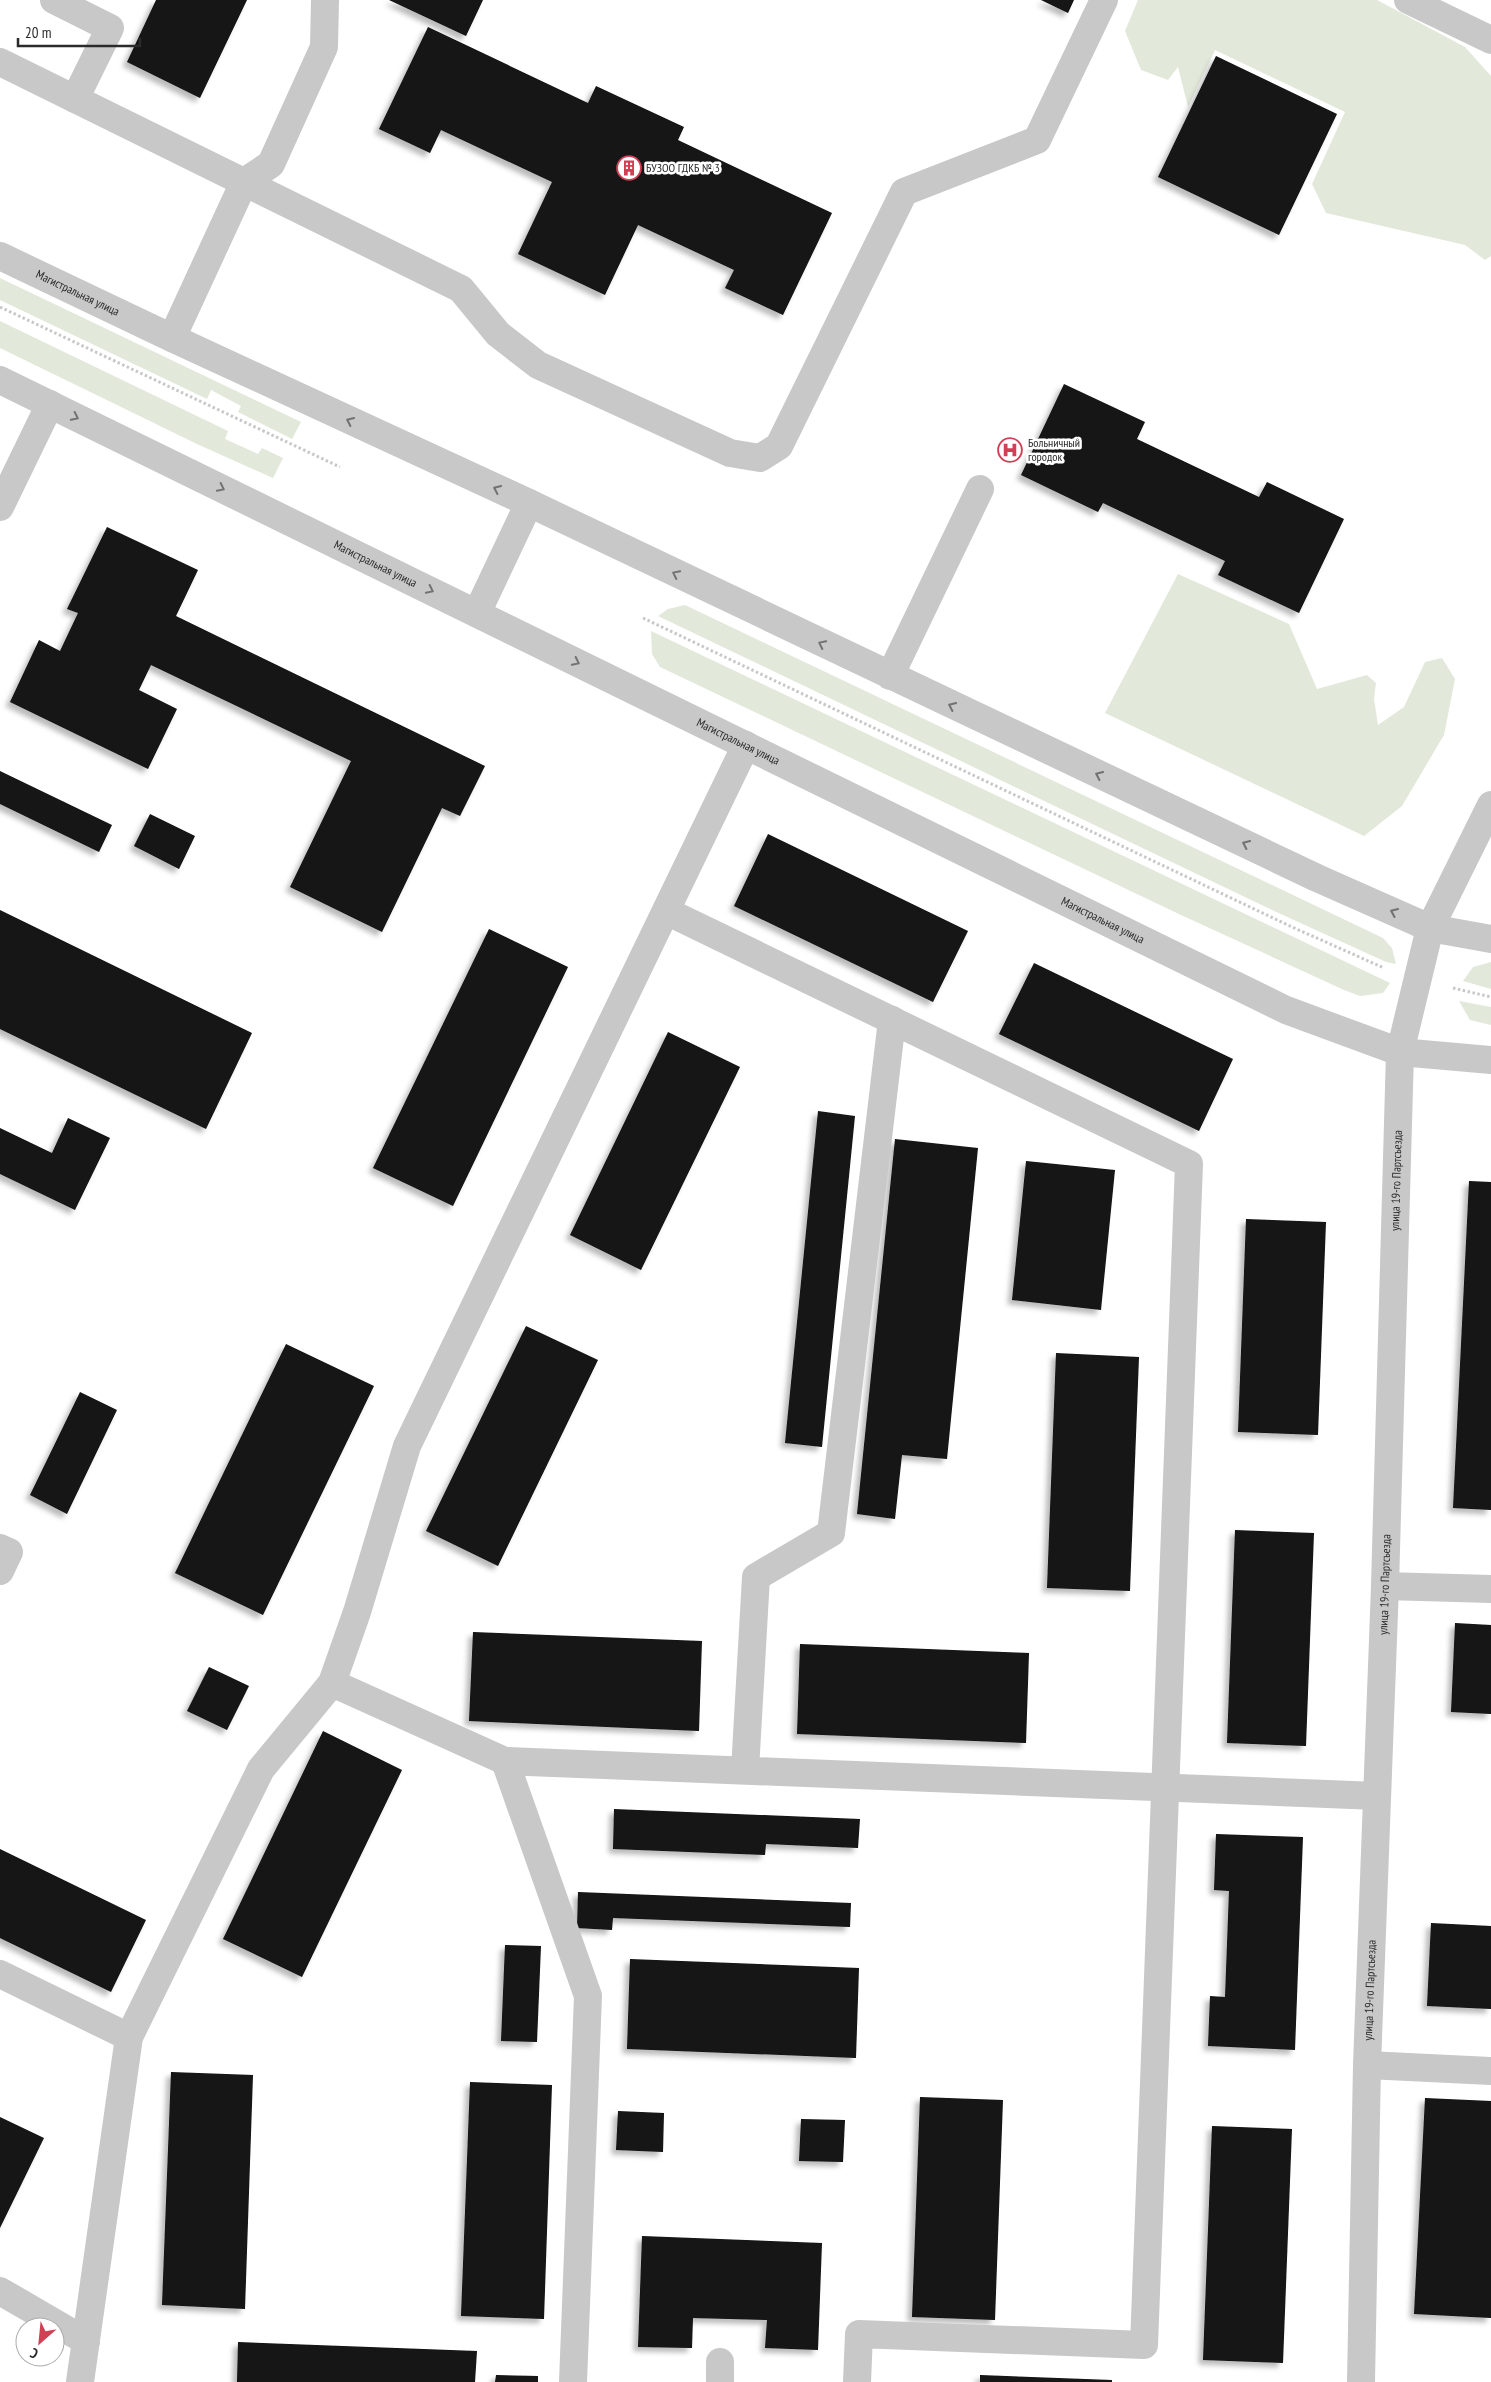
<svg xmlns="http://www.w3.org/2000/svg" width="1491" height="2382" font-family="'PT Sans Narrow',sans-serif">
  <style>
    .green { fill: #e2e8da }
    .building { fill: #121212; filter: url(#shadow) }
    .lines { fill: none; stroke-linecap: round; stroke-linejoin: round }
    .path { stroke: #c8c8c8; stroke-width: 3; stroke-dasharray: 2.5 2.5; stroke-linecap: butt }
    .minor { stroke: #c8c8c8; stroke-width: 28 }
    .oneway { stroke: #727272 }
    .labels { text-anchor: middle; stroke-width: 5; stroke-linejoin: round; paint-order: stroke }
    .poi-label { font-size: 12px; fill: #2b2b2b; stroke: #fff; text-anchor: start }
    .street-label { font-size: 12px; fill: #2b2b2b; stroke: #fff }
  </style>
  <defs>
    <filter id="shadow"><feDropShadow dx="-4.5" dy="4.5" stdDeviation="2.5" flood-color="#0004"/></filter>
  </defs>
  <rect width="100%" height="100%" fill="#fff"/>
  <path class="green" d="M1138 0H1377L1465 47 1491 76V256L1485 260 1465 245 1326 213 1312 184 1345 112 1215 50 1188 107 1178 67 1168 80 1141 70 1125 31Z
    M0 278 301 422 292 439 238 412 241 406 211 390 207 399 0 300Z
    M0 321 228 431 225 439 258 454 262 448 283 458 273 478 197 444 0 348Z
    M1178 574 1289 624 1317 689 1367 675 1376 683 1374 699 1378 725 1404 707 1425 662 1442 658 1455 679 1444 735 1402 806 1364 836 1105 713Z
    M685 605 1383 938 1392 948 1396 964 1386 962 1272 910 658 616 668 609Z
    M651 631 1390 983 1383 993 1360 996 1344 990 1181 915 660 667 652 654Z
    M1491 962V989L1463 981 1473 967Z
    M1459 1001 1491 1007V1025L1470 1020Z"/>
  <path class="building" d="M156 0H247L200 98 127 62Z
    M389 0H483L466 36Z
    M1041 0H1074L1068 13Z
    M428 27 588 103 596 86 684 127 678 140 832 213 783 315 725 288 734 270 638 225 605 295 518 254 552 182 441 130 430 153 379 129Z
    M1216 56 1337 114 1279 235 1158 177Z
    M1064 384 1145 422 1137 439 1259 497 1267 482 1344 519 1299 613 1218 575 1225 561 1103 503 1098 512 1021 475Z
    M107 527 198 570 176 616 485 766 460 816 442 808 382 932 290 887 351 761 151 665 139 690 177 709 148 769 10 702 39 640 60 651 78 613 67 609Z
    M0 771 112 825 99 852 0 804Z
    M150 814 195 836 179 869 134 846Z
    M768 834 968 931 933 1002 734 906Z
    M0 910 252 1033 206 1129 0 1029Z
    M489 929 568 967 453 1206 373 1168Z
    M1034 963 1233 1059 1199 1131 999 1034Z
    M668 1032 740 1067 641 1270 570 1235Z
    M818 1111 855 1116 822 1447 785 1443Z
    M68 1118 110 1138 75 1210 0 1174V1128L52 1153Z
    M895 1139 978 1148 947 1459 902 1455 895 1519 857 1514Z
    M1026 1161 1115 1170 1101 1310 1012 1300Z
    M1469 1181 1491 1182V1510L1453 1508Z
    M1246 1219 1326 1222 1318 1435 1238 1432Z
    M526 1326 598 1360 498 1566 426 1531Z
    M286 1344 374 1386 263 1615 175 1573Z
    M1056 1353 1139 1357 1130 1591 1047 1588Z
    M80 1392 117 1410 67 1514 30 1495Z
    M1235 1530 1314 1533 1306 1746 1227 1743Z
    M1455 1623 1491 1625V1714L1451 1712Z
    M473 1632 702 1641 699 1731 469 1721Z
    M800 1644 1029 1653 1026 1743 797 1734Z
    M209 1667 249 1686 227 1730 187 1711Z
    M323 1731 402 1770 302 1977 223 1939Z
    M614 1809 860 1819 858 1848 766 1844 765 1855 613 1849Z
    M1216 1834 1303 1837 1295 2050 1208 2046 1210 1996 1225 1997 1229 1891 1214 1890Z
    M0 1849 146 1920 111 1992 0 1938Z
    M578 1892 851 1903 850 1927 613 1918 612 1930 577 1928Z
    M1431 1923 1491 1926V2009L1427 2006Z
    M505 1945 541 1946 537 2042 501 2041Z
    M630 1959 859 1968 856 2058 627 2049Z
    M171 2072 253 2075 245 2309 162 2305Z
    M470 2082 552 2085 544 2319 461 2316Z
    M920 2097 1003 2100 995 2320 912 2317Z
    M1425 2098 1491 2101V2318L1414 2314Z
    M618 2111 664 2113 663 2152 616 2150Z
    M0 2117 44 2138 0 2228Z
    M801 2119 845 2120 843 2162 799 2161Z
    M1212 2126 1292 2129 1283 2363 1203 2360Z
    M642 2236 822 2243 818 2350 765 2348 767 2320 693 2318 692 2348 638 2347Z
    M238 2342 477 2351 475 2382H237Z
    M496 2375 538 2376V2382H495Z
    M980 2375 1112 2380V2382H980Z"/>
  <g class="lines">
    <path class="path" d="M0 307 340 467
      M643 618 1292 927 1384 968
      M1453 988 1491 997"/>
    <g class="minor">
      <path d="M54 0 110 28 75 99"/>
      <path d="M1408 0 1491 40"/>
      <path d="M0 62 461 289 498 334 538 365 730 453 760 458 779 446 904 192 1037 140 1104 0"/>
      <path id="s1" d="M0 256 172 338 529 503 1317 878 1430 928 1491 939"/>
      <path d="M172 338 244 182 271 164 324 47 325 0"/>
      <path id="s2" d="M0 380 1286 1010 1400 1052 1491 1060"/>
      <path d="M0 507 50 404"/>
      <path d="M477 613 529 503"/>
      <path d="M890 676 980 489"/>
      <path d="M666 911 1189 1164 1144 2345 859 2334 857 2382"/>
      <path d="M0 1548 9 1552 0 1571"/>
      <path d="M1385 1586 1491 1589"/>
      <path d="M332 1683 505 1761 1377 1796"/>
      <path d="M505 1761 588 1996 573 2382"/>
      <path d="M745 1770 756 1577 831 1533 892 1020"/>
      <path d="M0 1974 129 2037"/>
      <path d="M1367 2065 1491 2071"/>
      <path d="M0 2291 86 2341"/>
      <path d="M80 2382 129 2037 261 1769 332 1683 357 1612 407 1446 746 745"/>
      <path d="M720 2382V2362"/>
      <path id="s3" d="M1361 2382 1367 2065 1385 1586 1400 1052 1430 928 1491 805"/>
    </g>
  </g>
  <defs><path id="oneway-chevron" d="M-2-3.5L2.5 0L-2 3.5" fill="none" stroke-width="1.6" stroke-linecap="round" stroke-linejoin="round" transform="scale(1.25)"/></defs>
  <g class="oneway">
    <use href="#oneway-chevron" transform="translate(75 417) rotate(26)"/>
    <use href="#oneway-chevron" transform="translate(350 421) rotate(-155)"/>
    <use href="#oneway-chevron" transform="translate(221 488) rotate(26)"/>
    <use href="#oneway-chevron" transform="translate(497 489) rotate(-155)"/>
    <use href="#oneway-chevron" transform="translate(676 574) rotate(-154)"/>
    <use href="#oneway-chevron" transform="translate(430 590) rotate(26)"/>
    <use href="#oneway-chevron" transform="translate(822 644) rotate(-154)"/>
    <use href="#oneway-chevron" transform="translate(576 662) rotate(26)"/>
    <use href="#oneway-chevron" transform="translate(952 706) rotate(-155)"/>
    <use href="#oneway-chevron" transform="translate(1099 775) rotate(-155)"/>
    <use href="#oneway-chevron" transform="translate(1246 844) rotate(-155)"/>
    <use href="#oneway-chevron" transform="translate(1394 912) rotate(-156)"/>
  </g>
  <defs>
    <g id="building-ring" transform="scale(1.25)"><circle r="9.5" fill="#fff" stroke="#d13f55" stroke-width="1.5"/><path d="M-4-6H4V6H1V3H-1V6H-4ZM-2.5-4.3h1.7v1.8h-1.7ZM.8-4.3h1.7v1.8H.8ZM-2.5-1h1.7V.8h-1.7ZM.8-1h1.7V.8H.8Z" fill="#d13f55"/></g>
    <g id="hospital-ring" transform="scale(1.25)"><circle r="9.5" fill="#fff" stroke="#d13f55" stroke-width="1.5"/><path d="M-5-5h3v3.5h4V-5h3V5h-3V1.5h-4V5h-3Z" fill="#d13f55"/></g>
  </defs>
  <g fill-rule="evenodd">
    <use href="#building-ring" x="629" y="168"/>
    <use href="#hospital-ring" x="1010" y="450"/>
  </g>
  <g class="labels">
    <g class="poi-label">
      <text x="646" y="172">БУЗОО ГДКБ № 3</text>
      <text x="1028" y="447">Больничный<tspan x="1028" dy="14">городок</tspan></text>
    </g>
    <g class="street-label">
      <text dy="4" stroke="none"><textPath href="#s1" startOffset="86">Магистральная улица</textPath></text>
      <text dy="4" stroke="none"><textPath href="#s2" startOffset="418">Магистральная улица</textPath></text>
      <text dy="4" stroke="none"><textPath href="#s2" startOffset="822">Магистральная улица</textPath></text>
      <text dy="4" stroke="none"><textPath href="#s2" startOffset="1228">Магистральная улица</textPath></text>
      <text dy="4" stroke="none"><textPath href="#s3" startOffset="1202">улица 19-го Партсъезда</textPath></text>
      <text dy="4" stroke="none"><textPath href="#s3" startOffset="798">улица 19-го Партсъезда</textPath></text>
      <text dy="4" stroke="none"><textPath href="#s3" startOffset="392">улица 19-го Партсъезда</textPath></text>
    </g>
  </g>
  <g transform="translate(40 2342) rotate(207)"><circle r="24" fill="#ffffff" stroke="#aaaaaa"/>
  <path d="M0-4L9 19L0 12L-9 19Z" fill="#d13f55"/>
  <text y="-8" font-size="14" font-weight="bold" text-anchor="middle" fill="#2b2b2b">С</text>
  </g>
  <path d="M18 38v8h122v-8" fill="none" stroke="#2b2b2b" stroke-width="2.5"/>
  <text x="25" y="38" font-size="15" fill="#2b2b2b" stroke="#ffffff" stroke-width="4" paint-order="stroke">20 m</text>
</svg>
